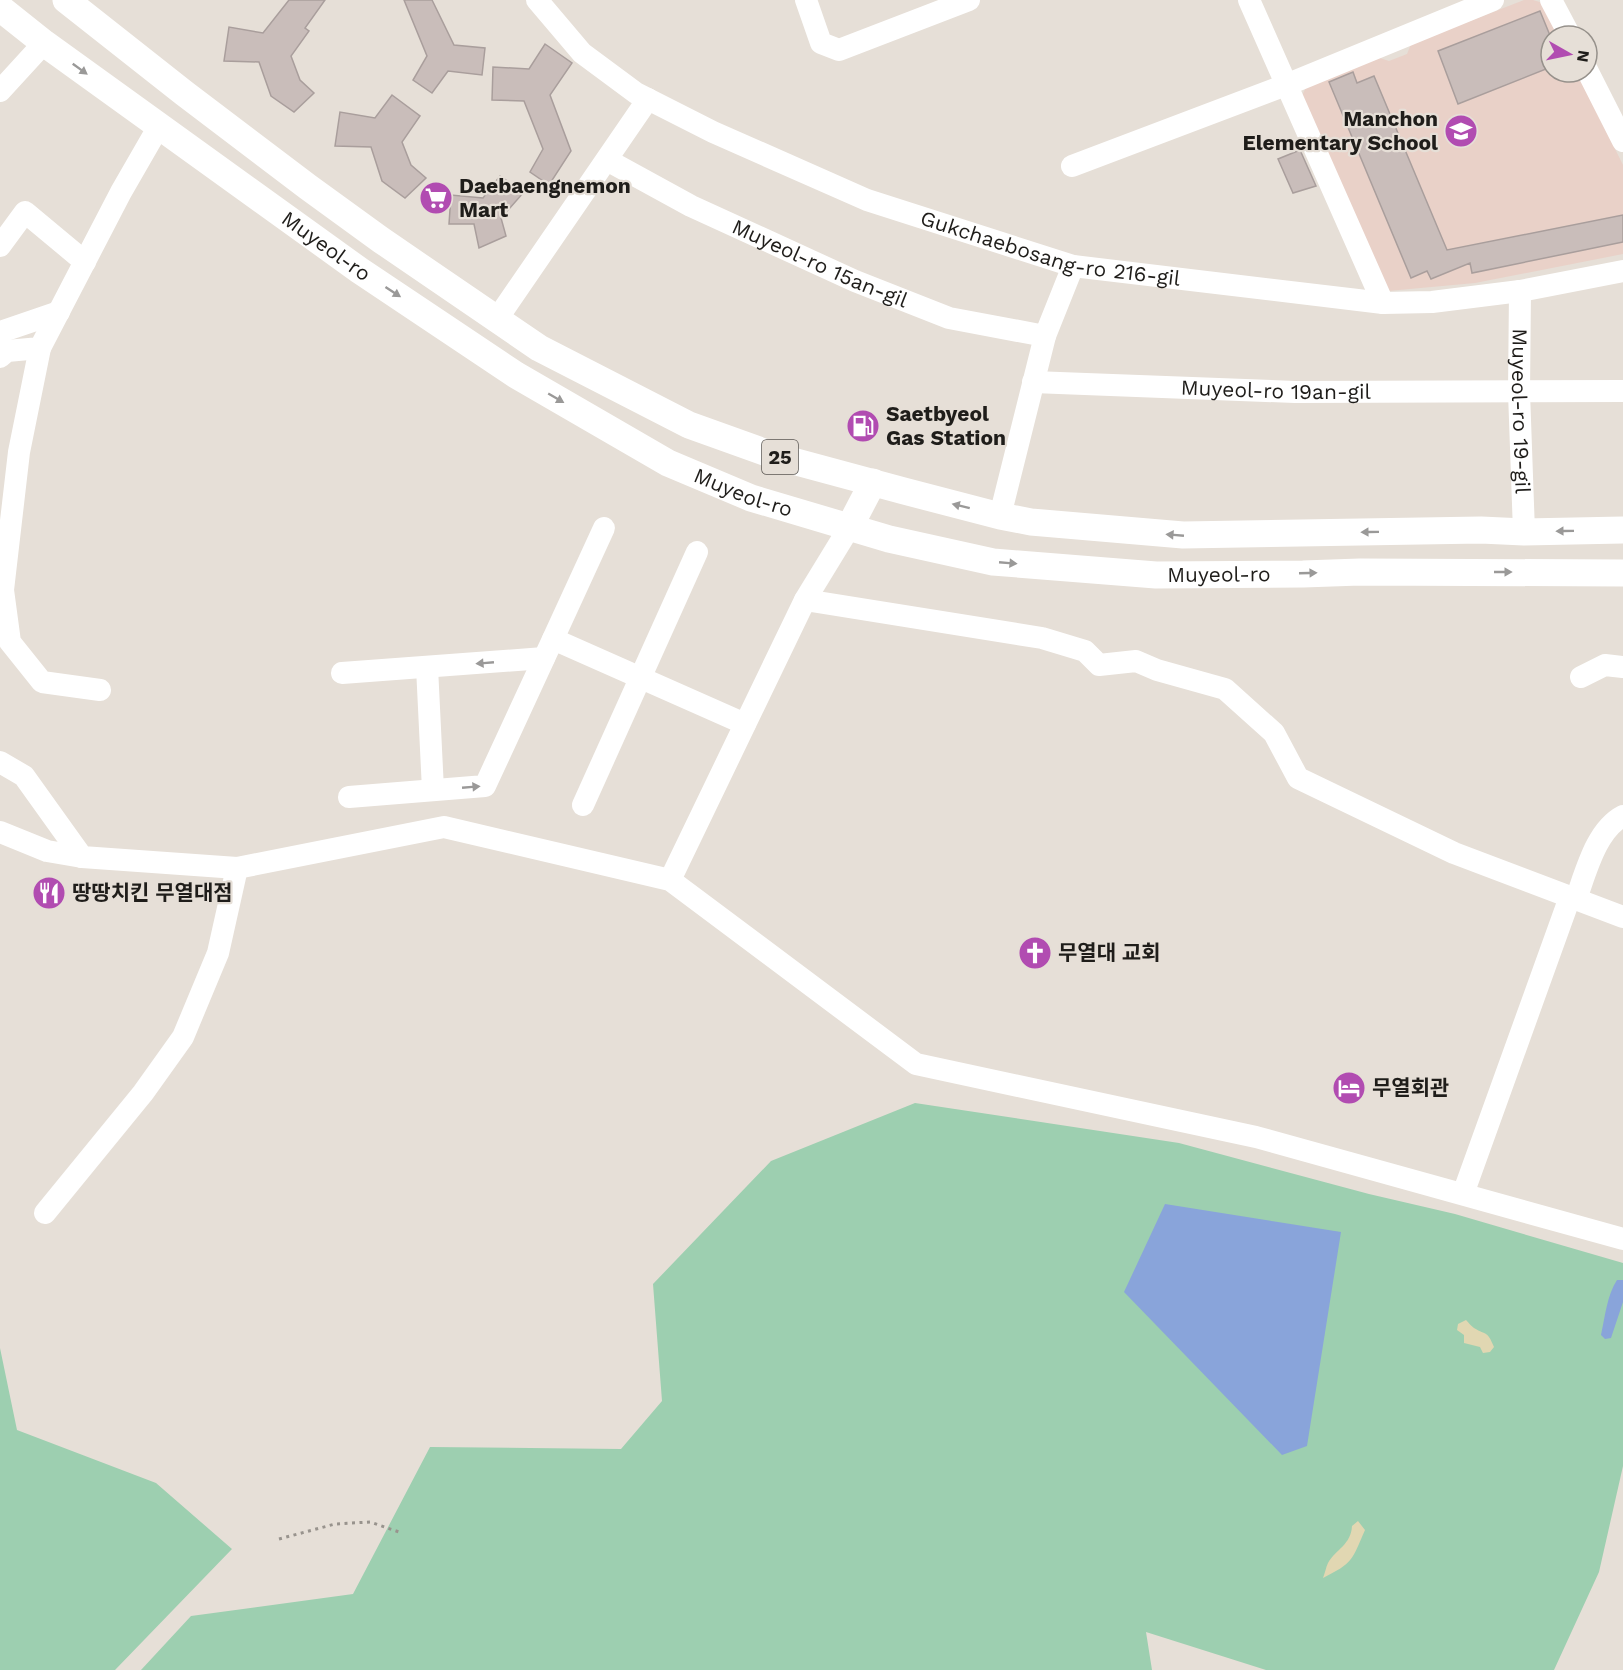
<svg xmlns="http://www.w3.org/2000/svg" width="1623" height="1670" font-family="'Work Sans','Noto Sans KR',sans-serif">
  <style>
    .education { fill: #e9d1c8 }
    .green { fill: #9dcfb0 }
    .sand { fill: #e1d7b2 }
    .water { fill: #89a4da }
    .building { fill: #c9bdba; stroke: #a99e9c; stroke-width: 1.5 }
    .lines { fill: none; stroke-linecap: round; stroke-linejoin: round }
    .path { stroke: #98938d; stroke-width: 3; stroke-dasharray: 3 4.5; stroke-linecap: butt }
    .minor { stroke: #fff; stroke-width: 22 }
    .major { stroke: #fff; stroke-width: 27 }
    .oneway { fill: #9a9998 }
    .labels { text-anchor: middle; stroke-width: 4.5; stroke-linejoin: round; paint-order: stroke }
    .shield { fill: #e6dfd7; stroke: #5b5753; stroke-width: 1.5 }
    .shield-label { font-size: 20px; font-weight: bold; fill: #1f1d1a }
    .poi-label { font-size: 21px; font-weight: bold; fill: #1f1d1a; stroke: #e6dfd7; text-anchor: start }
    .street-label { font-size: 21px; fill: #1f1d1a; stroke: #e6dfd7 }
  </style>
  <rect width="100%" height="100%" fill="#e6dfd7"/>
  <path class="education" d="M1524 0H1533L1543 3 1560 36H1551V72H1577L1623 165V254L1475 283 1388 291 1301 98 1307 85 1377 57 1389 61 1407 54 1411 44Z"/>
  <path class="green" d="M915 1103 1179 1143 1369 1194 1455 1214 1623 1263V1466L1599 1572 1554 1670H1266L1146 1632 1152 1670H141L191 1616 353 1594 430 1447 621 1449 662 1401 653 1284 771 1161Z
    M0 1348 17 1430 156 1483 232 1549 115 1670H0Z"/>
  <path class="sand" d="M1466 1320C1469 1323 1471 1326 1474 1328 1487 1336 1487 1330 1494 1347L1490 1352 1483 1353 1480 1347 1464 1343V1335L1457 1330 1458 1324Z
    M1358 1521 1365 1530C1352 1560 1353 1563 1323 1578 1325 1573 1326 1567 1328 1563 1336 1549 1351 1545 1352 1526Z"/>
  <path class="water" d="M1165 1204 1341 1232 1307 1446 1282 1455 1124 1292Z
    M1617 1280H1623V1302L1611 1338 1605 1339 1601 1335C1605 1317 1607 1295 1617 1280Z"/>
  <path class="building" d="M289 0H325L305 28 309 31 291 56 300 80 314 93 294 112 271 96 259 62 224 61 229 27 263 33Z
    M404 0H432L454 45 485 48 482 75 448 71 432 93 413 80 427 56Z
    M1540 11 1551 38V67L1458 104 1438 51Z
    M545 44 572 63 550 95 571 151 549 185 530 172 543 149 524 101 492 100 493 67 529 69Z
    M1353 72 1357 83 1374 76 1447 250 1623 215V242L1472 273 1470 263 1431 279 1427 271 1411 278 1329 82Z
    M392 95 420 116 402 142 411 165 426 178 405 198 382 181 371 147 335 146 340 112 375 118Z
    M1300 150 1316 186 1293 193 1278 159Z
    M500 176 524 192 501 218 506 236 479 248 474 224H449L451 195 483 198Z"/>
  <g class="lines">
    <path class="path" d="M279 1539 335 1524 370 1522 399 1532"/>
    <g class="minor">
      <path id="s1" d="M537 0 582 53 636 93 713 132 867 200 1073 266 1383 303 1432 302 1520 291 1623 271"/>
      <path d="M806 0 821 43 839 50 969 0"/>
      <path d="M1249 0 1383 303"/>
      <path d="M1551 0 1570 36"/>
      <path d="M1587 70 1623 141"/>
      <path d="M0 91 44 43"/>
      <path id="s2" d="M607 160 691 206 855 281 949 318 1045 336"/>
      <path d="M1072 166 1286 85 1493 0"/>
      <path d="M0 246 25 212 85 262"/>
      <path id="s3" d="M1520 291 1519 392 1524 532"/>
      <path d="M497 319 648 99"/>
      <path d="M0 332 59 312"/>
      <path d="M40 348 19 452 3 590 10 642 42 682 100 690"/>
      <path d="M0 357 7 351 40 348 121 192 159 126"/>
      <path id="s4" d="M1033 382 1295 392 1623 391"/>
      <path d="M1000 516 1045 336 1073 266"/>
      <path d="M805 600 849 528"/>
      <path d="M553 639 604 528"/>
      <path d="M427 667 433 790"/>
      <path d="M342 673 544 658"/>
      <path d="M1581 677 1605 665 1623 667"/>
      <path d="M0 762 24 776 82 857 237 868 444 827 670 880 916 1064 1256 1137 1623 1239"/>
      <path d="M349 797 485 786 553 639 745 724"/>
      <path d="M583 805 697 552"/>
      <path d="M0 832 47 851 82 857"/>
      <path d="M670 880 805 600 1042 638 1085 651 1099 665 1136 661 1157 670 1225 689 1274 733 1298 778 1454 853 1623 917"/>
      <path d="M1576 899C1586 872 1596 830 1623 816"/>
      <path d="M1463 1194 1570 897"/>
      <path d="M45 1213 143 1093 183 1037 218 953 237 868"/>
    </g>
    <g class="major">
      <path d="M66 0 184 93 308 187 381 240 539 348 689 425 778 457 904 491 1000 516 1031 522 1183 535 1481 530 1524 532 1623 530"/>
      <path id="s5" d="M0 8 44 43 359 270 516 375 668 463 751 498 889 539 993 562 1156 575 1303 574 1360 572 1623 573"/>
      <path d="M849 528 873 482"/>
    </g>
  </g>
  <defs><path id="oneway-solid" d="M-6-.8H1V-3.2L6.5 0L1 3.2V.8H-6Z" transform="scale(1.5)"/></defs>
  <g class="oneway">
    <use href="#oneway-solid" transform="translate(80 69) rotate(36)"/>
    <use href="#oneway-solid" transform="translate(393 292) rotate(33)"/>
    <use href="#oneway-solid" transform="translate(556 398) rotate(30)"/>
    <use href="#oneway-solid" transform="translate(961 506) rotate(-166)"/>
    <use href="#oneway-solid" transform="translate(1565 531) rotate(179)"/>
    <use href="#oneway-solid" transform="translate(1370 532) rotate(179)"/>
    <use href="#oneway-solid" transform="translate(1175 535) rotate(-175)"/>
    <use href="#oneway-solid" transform="translate(1008 563) rotate(5)"/>
    <use href="#oneway-solid" transform="translate(1503 572)"/>
    <use href="#oneway-solid" transform="translate(1308 573) rotate(-2)"/>
    <use href="#oneway-solid" transform="translate(485 663) rotate(175)"/>
    <use href="#oneway-solid" transform="translate(471 787) rotate(-5)"/>
  </g>
  <defs>
    <g id="school-disc" transform="scale(1.725)"><circle r="9.5" fill="#b14cb1" stroke="#e6dfd7"/><path d="M0-5L7-2L0 1L-7-2ZM-4 1L0 2.5L4 1V4Q0 6-4 4Z" fill="#fff"/></g>
    <g id="supermarket-disc" transform="scale(1.725)"><circle r="9.5" fill="#b14cb1" stroke="#e6dfd7"/><path d="M-6-5.5h2.5l.6 2H6L4.5 2H-2.5L-4.4-4H-6ZM-1.5 3.2a1.3 1.3 0 1 0 .1 0ZM3 3.2a1.3 1.3 0 1 0 .1 0Z" fill="#fff"/></g>
    <g id="fuel-disc" transform="scale(1.725)"><circle r="9.5" fill="#b14cb1" stroke="#e6dfd7"/><path d="M-5.5-6h7V0h2V4h1.3V-2.5L3-4.5l.8-.8L6-3V5H2.5V1h-1V6h-7ZM-4.2-4.7v3.2H.2V-4.7Z" fill="#fff"/></g>
    <g id="restaurant-disc" transform="scale(1.725)"><circle r="9.5" fill="#b14cb1" stroke="#e6dfd7"/><path d="M-5-6h1v4h1v-4h1v4h1v-4h1v5L-1.5 .5V6h-2V.5L-5-1ZM5-6V6H3V1.5H1.5Q1.5-4 5-6Z" fill="#fff"/></g>
    <g id="church-disc" transform="scale(1.725)"><circle r="9.5" fill="#b14cb1" stroke="#e6dfd7"/><path d="M-1.2-6h2.4v3.5h3.3v2.4h-3.3V6h-2.4V-.1h-3.3v-2.4h3.3Z" fill="#fff"/></g>
    <g id="hotel-disc" transform="scale(1.725)"><circle r="9.5" fill="#b14cb1" stroke="#e6dfd7"/><path d="M-6-4.5h1.5V1H6V5H4.5V3h-9V5H-6ZM-4 0a1.8 1.8 0 1 1 3.6 0ZM.5 0V-2.5h3Q6-2.5 6 0Z" fill="#fff"/></g>
  </defs>
  <g fill-rule="evenodd">
    <use href="#school-disc" x="1461" y="131"/>
    <use href="#supermarket-disc" x="436" y="198"/>
    <use href="#fuel-disc" x="863" y="426"/>
    <use href="#restaurant-disc" x="49" y="893"/>
    <use href="#church-disc" x="1035" y="953"/>
    <use href="#hotel-disc" x="1349" y="1088"/>
  </g>
  <g class="labels">
    <rect class="shield" x="762" y="440" width="36" height="34" rx="4.5"/>
    <g class="shield-label">
      <text x="780" y="464">25</text>
    </g>
    <g class="poi-label">
      <text x="1438" y="126" text-anchor="end">Manchon<tspan x="1438" dy="24">Elementary School</tspan></text>
      <text x="459" y="193">Daebaengnemon<tspan x="459" dy="24">Mart</tspan></text>
      <text x="886" y="421">Saetbyeol<tspan x="886" dy="24">Gas Station</tspan></text>
      <text x="72" y="900">땅땅치킨 무열대점</text>
      <text x="1058" y="960">무열대 교회</text>
      <text x="1372" y="1095">무열회관</text>
    </g>
    <g class="street-label">
      <text dy="7" stroke="none"><textPath href="#s5" startOffset="404">Muyeol-ro</textPath></text>
      <text dy="7" stroke="none"><textPath href="#s1" startOffset="582">Gukchaebosang-ro 216-gil</textPath></text>
      <text dy="7" stroke="none"><textPath href="#s2" startOffset="237">Muyeol-ro 15an-gil</textPath></text>
      <text dy="7" stroke="none"><textPath href="#s4" startOffset="243">Muyeol-ro 19an-gil</textPath></text>
      <text dy="7" stroke="none"><textPath href="#s3" startOffset="120">Muyeol-ro 19-gil</textPath></text>
      <text dy="7" stroke="none"><textPath href="#s5" startOffset="890">Muyeol-ro</textPath></text>
      <text dy="7" stroke="none"><textPath href="#s5" startOffset="1376">Muyeol-ro</textPath></text>
    </g>
  </g>
  <g transform="translate(1569 54) rotate(99)"><circle r="28" fill="#e6dfd7" stroke="#96918b" stroke-width="1.5"/>
  <path d="M0-4.5L10 22L0 15L-10 22Z" fill="#b14cb1"/>
  <text y="-9" font-size="16" font-weight="bold" text-anchor="middle" fill="#1f1d1a">N</text>
  </g>
</svg>
